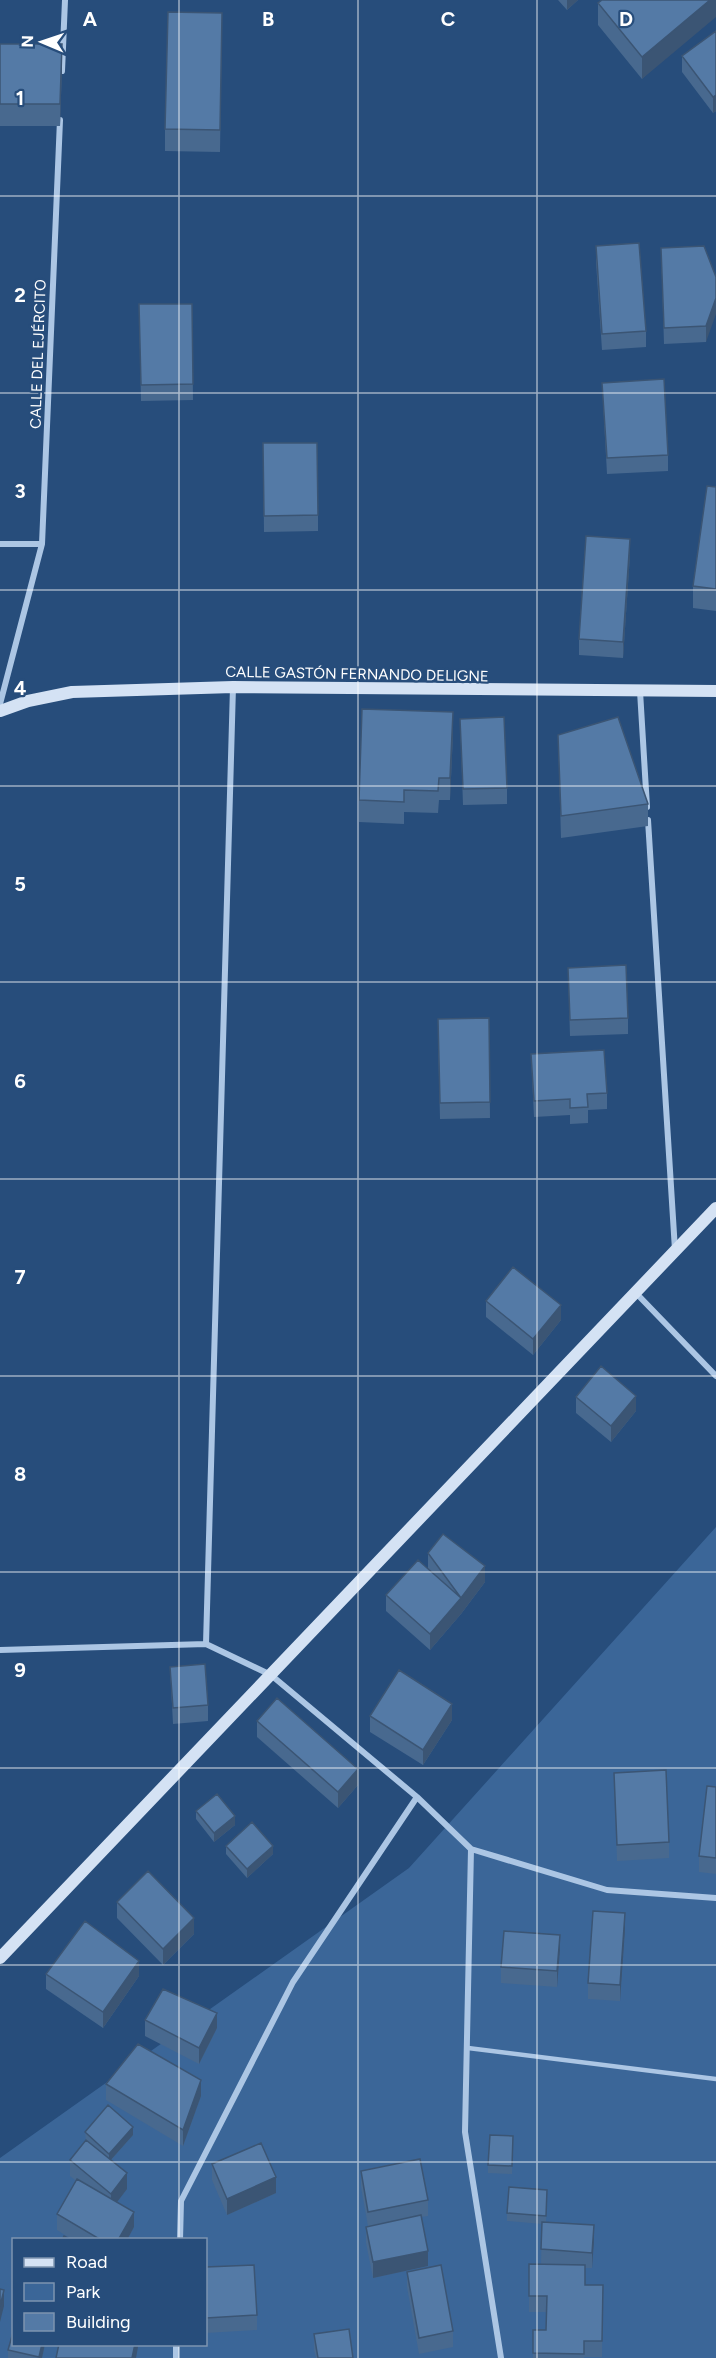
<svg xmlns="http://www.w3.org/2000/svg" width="716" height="2358" font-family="Figtree,sans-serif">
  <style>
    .green { fill: #3b6698; fill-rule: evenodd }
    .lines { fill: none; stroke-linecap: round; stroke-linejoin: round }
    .lane { stroke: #acc6e4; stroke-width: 4.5 }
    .street { stroke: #acc6e4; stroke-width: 6 }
    .secondary { stroke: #d4e2f4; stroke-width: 12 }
    .wall { fill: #48698f }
    .shaded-wall { fill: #3b5574 }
    .building { fill: #547aa6; stroke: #3b5574; stroke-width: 1.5 }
    .grid { fill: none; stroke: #fff; stroke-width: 1.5; stroke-opacity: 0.55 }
    .labels { text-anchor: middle; stroke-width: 4.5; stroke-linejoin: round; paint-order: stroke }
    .street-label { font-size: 15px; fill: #fff; stroke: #274d7b }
    .grid-label { font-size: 20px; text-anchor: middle; font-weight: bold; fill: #fff; stroke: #274d7b; stroke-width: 4.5; stroke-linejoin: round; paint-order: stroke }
  </style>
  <rect width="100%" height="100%" fill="#274d7b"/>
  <path class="green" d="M716 1527V2358H0V2158L409 1868ZM14 2240H206V2344H14Z"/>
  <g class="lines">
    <path class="lane" d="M468 2048 716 2079"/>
    <path class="street" d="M62 71 65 0
      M0 544H42
      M233 687 206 1644 271 1675 417 1797 471 1849 607 1890 716 1898
      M640 691 647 807
      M0 704 42 544 60 120
      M648 820 675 1250
      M635 1292 716 1376
      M0 1650 206 1644
      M471 1849 465 2132 501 2358
      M180 2240 181 2201 293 1982 417 1797
      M176 2358V2344"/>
    <path class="secondary" d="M0 711 28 701 72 692 233 687 716 691
      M0 1958 716 1208"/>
  </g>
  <path class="wall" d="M558 0H578L567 10Z
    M716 0 642 79 598 25V3Z
    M222 13 220 152 165 151V129Z
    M716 31V111L713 113 682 72V56Z
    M0 44 62 66 60 126H0Z
    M596 246 646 331V347L602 350 596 262Z
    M661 248 716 277 706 342 664 344Z
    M139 304H192L193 400 141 401Z
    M602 383 668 455V471L607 474Z
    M263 443 318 515V531L264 532Z
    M716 487V611L693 608V586Z
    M630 555 623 658 579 655V639Z
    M460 719 507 788V804L463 805Z
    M453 734 450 800H439L438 813 404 812V824L359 822V800Z
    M558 735 648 804V826L561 838Z
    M568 968 628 1018V1034L570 1036Z
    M489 1018 490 1118 440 1119 438 1035Z
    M531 1054 607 1093V1109L588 1110V1123L570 1124V1115L534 1117Z
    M486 1301 561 1320 533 1355 486 1317Z
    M576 1397 636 1411 611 1442 576 1413Z
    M428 1553 485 1582 461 1614 430 1650 386 1611V1595L428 1569Z
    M170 1667 208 1705V1721L173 1724Z
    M370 1716 452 1720 423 1765 370 1732Z
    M257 1721 358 1785 338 1808 257 1737Z
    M614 1773 669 1842V1858L617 1861Z
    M716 1787V1874L699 1872V1856Z
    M196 1811 235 1825 214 1842 196 1819Z
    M226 1846 273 1854 247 1878 226 1854Z
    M117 1902 194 1934 163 1965 117 1918Z
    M625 1929 620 2001 588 1999V1983Z
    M560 1950 557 1987 501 1983V1967Z
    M46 1974 139 1976 103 2028 46 1989Z
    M145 2020 217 2028 199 2064 145 2036Z
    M106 2084 201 2096 183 2146 106 2100Z
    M85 2132 133 2135 111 2160 127 2189 117 2202 134 2227 127 2240H73L57 2230V2214L76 2181 70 2176V2160L86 2141Z
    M513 2145 512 2174 488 2173V2165Z
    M212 2164 276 2193 227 2215 212 2180Z
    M361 2171 428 2200V2216L421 2217 428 2266 373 2278 366 2243V2227L368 2226 361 2187Z
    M547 2198 546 2222 594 2241 592 2268H585V2285H603L602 2357H584V2358H533V2330H546V2312H529V2264H541L542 2224 507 2221V2213Z
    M206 2267 257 2315V2330L206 2333Z
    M407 2272 453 2331V2347L419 2354 407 2287Z
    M314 2334 353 2358H316L314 2350Z
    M45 2344 42 2358H8V2350Z"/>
  <path class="shaded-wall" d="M567 0H578L567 10Z
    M710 0H716V17L642 79V57Z
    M62 44V66L60 126V104Z
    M716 95V111L713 113V97Z
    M716 298V314L706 342V326Z
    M630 539V555L623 658V642Z
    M453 712V734L450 800V778Z
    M561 1305V1320L533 1355V1339Z
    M636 1396V1411L611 1442V1426Z
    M485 1566V1582L461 1614 430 1650V1634Z
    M452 1704V1720L423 1765V1750Z
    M358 1769V1785L338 1808V1792Z
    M235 1816V1825L214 1842V1833Z
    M273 1846V1854L247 1878V1869Z
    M625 1913V1929L620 2001V1985Z
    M194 1918V1934L163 1965V1949Z
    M560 1935V1950L557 1987V1971Z
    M139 1961V1976L103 2028V2012Z
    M217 2013V2028L199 2064V2048Z
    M201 2080V2096L183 2146V2130Z
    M133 2127V2135L109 2162V2154Z
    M127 2173V2189L111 2210V2194Z
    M276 2177V2193L227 2215V2199Z
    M134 2212V2227L127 2240H118Z
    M594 2225V2241L592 2268V2253Z
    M428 2251V2266L373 2278V2262Z
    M4 2290V2306L0 2322V2306Z
    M42 2344H45L42 2358H39Z
    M135 2344H138V2347L136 2358H132Z"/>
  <path class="building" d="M602 0H710L642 57 598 3Z
    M168 12 222 13 220 130 165 129Z
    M716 31V95L713 97 682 56Z
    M0 44H62L60 104H0Z
    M639 243 646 331 602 334 596 246Z
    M704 246 716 277V298L706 326 664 328 661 248Z
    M139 304H192L193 384 141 385Z
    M664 379 668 455 607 458 602 383Z
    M263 443H317L318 515 264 516Z
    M707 486 716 487V589L693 586Z
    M586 536 630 539 623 642 579 639Z
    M362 709 453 712 450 778H439L438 791 404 790V802L359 800Z
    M504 717 507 788 463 789 460 719Z
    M618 717 648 804 561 816 558 735Z
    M626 965 628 1018 570 1020 568 968Z
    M489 1018 490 1102 440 1103 438 1019Z
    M604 1050 607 1093 587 1094 588 1107 570 1108V1099L534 1101 531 1054Z
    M513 1267 561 1305 533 1339 486 1301Z
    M601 1366 636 1396 611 1426 576 1397Z
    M443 1534 485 1566 461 1598 428 1553Z
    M418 1560 461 1598 430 1634 386 1595Z
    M205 1664 208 1705 173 1708 170 1667Z
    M399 1670 452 1704 423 1750 370 1716Z
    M277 1698 358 1769 338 1792 257 1721Z
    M666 1770 669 1842 617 1845 614 1773Z
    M707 1786 716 1787V1858L699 1856Z
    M217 1794 235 1816 214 1833 196 1811Z
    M252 1822 273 1846 247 1869 226 1846Z
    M148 1871 194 1918 163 1949 117 1902Z
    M593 1911 625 1913 620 1985 588 1983Z
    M85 1921 139 1961 103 2012 46 1974Z
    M504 1931 560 1935 557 1971 501 1967Z
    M163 1989 217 2013 199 2048 145 2020Z
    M138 2044 201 2080 183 2130 106 2084Z
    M108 2105 133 2127 109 2154 85 2132Z
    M490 2135 513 2136 512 2166 488 2165Z
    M86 2140 127 2173 111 2194 70 2160Z
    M261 2143 276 2177 227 2199 212 2164Z
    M420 2159 428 2200 368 2212 361 2171Z
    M77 2179 134 2212 118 2240H101L57 2214Z
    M509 2187 547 2190 546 2216 507 2213Z
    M421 2215 428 2251 373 2262 366 2227Z
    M542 2222 594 2225 592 2253 541 2249Z
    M64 2236 71 2240H62Z
    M529 2264 585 2265V2285H603L602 2341H584V2354L533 2353V2330H546L547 2296H529Z
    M254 2265 257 2315 206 2318V2267Z
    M441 2265 453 2331 419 2338 407 2272Z
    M0 2289 4 2290 0 2306Z
    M14 2329V2344H42L39 2357 8 2350Z
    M349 2329 353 2358H318L314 2334Z
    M59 2344H135L132 2358H56Z"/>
  <path class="grid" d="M179 0V2240M358 0V2358M537 0V2358M0 196H716M0 393H716M0 590H716M0 786H716M0 982H716M0 1179H716M0 1376H716M0 1572H716M0 1768H716M0 1965H716M0 2162H716M179 2344V2358"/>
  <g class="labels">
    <g class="street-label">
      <text transform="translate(38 354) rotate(-88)" y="5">CALLE DEL EJÉRCITO</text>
      <text transform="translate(357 674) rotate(1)" y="5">CALLE GASTÓN FERNANDO DELIGNE</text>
    </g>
  </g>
  <g class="grid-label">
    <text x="90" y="26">A</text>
    <text x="268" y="26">B</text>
    <text x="448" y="26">C</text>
    <text x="626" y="26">D</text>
    <text x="20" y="105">1</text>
    <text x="20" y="302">2</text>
    <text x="20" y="498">3</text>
    <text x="20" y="695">4</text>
    <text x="20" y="891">5</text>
    <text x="20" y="1088">6</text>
    <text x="20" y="1284">7</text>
    <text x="20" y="1481">8</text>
    <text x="20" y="1677">9</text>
  </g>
  <rect x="12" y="2238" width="195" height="108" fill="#274d7b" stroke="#7d94b0" stroke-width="1.5"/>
  <rect x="24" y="2258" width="30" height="9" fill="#d4e2f4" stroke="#7d94b0" stroke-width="1.5"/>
  <text x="66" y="2268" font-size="18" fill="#ffffff">Road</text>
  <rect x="24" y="2283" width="30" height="18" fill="#3b6698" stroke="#7d94b0" stroke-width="1.5"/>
  <text x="66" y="2298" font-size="18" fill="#ffffff">Park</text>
  <rect x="24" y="2313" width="30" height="18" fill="#547aa6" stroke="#7d94b0" stroke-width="1.5"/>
  <text x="66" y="2328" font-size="18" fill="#ffffff">Building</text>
  <g transform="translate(42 42) rotate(272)" stroke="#274d7b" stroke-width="4.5" paint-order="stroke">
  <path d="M0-4.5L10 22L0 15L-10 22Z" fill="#ffffff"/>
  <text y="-9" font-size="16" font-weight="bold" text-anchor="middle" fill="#ffffff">N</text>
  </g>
</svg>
